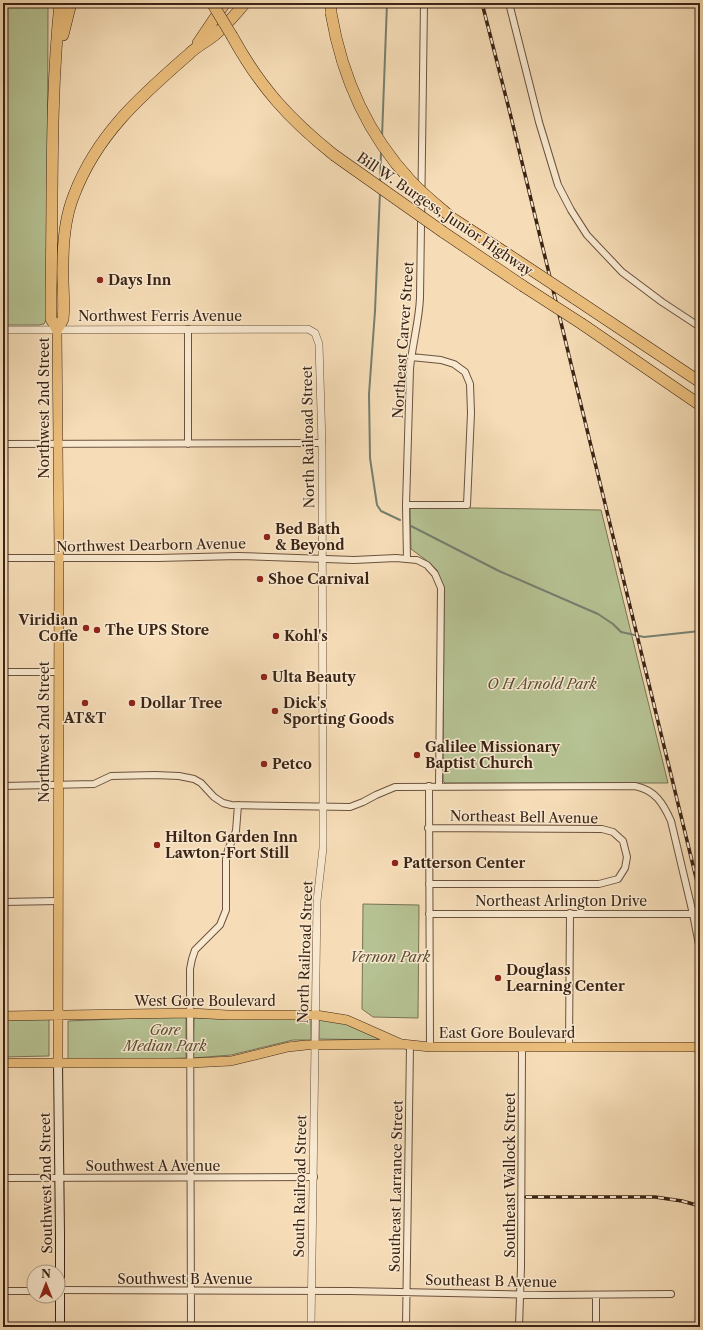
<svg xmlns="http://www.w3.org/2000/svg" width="703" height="1330" font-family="'Libre Caslon Text',serif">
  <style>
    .green { fill: #b6c293; stroke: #797354 }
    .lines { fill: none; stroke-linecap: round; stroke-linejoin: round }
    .stream { stroke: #767f6f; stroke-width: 2 }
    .minor-casing { stroke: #6a523e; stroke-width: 8 }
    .tertiary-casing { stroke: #6a523e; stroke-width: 8 }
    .secondary-casing { stroke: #3c2415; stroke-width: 10 }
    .primary-casing { stroke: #3c2415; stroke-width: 10 }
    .motorway-casing { stroke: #3c2415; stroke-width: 12 }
    .minor { stroke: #f9e9d0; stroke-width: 6 }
    .tertiary { stroke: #f9e9d0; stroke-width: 7 }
    .secondary { stroke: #f9e9d0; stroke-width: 8 }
    .primary { stroke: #ebbe7c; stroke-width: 9 }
    .motorway { stroke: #ebbe7c; stroke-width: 11 }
    .rail-casing { stroke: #3c2415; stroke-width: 3.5 }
    .rail { stroke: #f9e9d0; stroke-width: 2; stroke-dasharray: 6; stroke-linecap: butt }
    .motorway-bridge-casing { stroke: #3c2415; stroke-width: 12; stroke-linecap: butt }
    .motorway-bridge { stroke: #ebbe7c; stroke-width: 11 }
    .poi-dot { fill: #8f2418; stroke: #f9e9d0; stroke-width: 1.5 }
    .labels { text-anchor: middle; stroke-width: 3; stroke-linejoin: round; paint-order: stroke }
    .street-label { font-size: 14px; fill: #3c2415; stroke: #f9e9d0 }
    .poi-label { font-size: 14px; font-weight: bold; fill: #3c2415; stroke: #f9e9d0; text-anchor: start }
    .park-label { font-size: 14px; font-style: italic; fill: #5a4c34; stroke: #f9e9d0 }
  </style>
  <rect width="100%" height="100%" fill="#f6ddb7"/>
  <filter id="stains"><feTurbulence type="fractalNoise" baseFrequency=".005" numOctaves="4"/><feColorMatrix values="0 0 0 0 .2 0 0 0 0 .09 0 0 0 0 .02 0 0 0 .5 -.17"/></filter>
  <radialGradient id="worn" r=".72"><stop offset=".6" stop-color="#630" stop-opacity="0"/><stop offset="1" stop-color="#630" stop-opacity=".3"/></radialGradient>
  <path class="green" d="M3 3H48L47 318 44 324 39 325H3Z
    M410 507 601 510 668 783H445L443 781 444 591 437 570 426 560 411 549Z
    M363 904 419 905 418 1018 373 1017 362 1009Z
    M186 1016V1058L68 1061V1021Z
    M311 1017V1040H293L231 1055 193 1058 194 1018Z
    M319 1017 344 1022 379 1039 378 1040 319 1039Z
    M49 1019V1056L3 1057V1020Z"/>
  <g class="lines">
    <path class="stream" d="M382 137 387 3
      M380 183 381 152
      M380 192 375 311 369 394 370 458 377 505 381 511 400 520
      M411 526 499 571 598 614 613 624 621 632 644 637 700 631"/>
    <g class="minor-casing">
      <path id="minor" d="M509 3 539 122 558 185 571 210 587 235 622 272 662 302 700 327
        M188 329V444
        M3 444 322 443
        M406 505H467L471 413 470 384 465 372 454 364 441 360 411 357
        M3 558H157L238 556 354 560 396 558 417 560 427 565 435 574 441 588 439 786
        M407 559 406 505 410 369C412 345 419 322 420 298L424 3
        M3 672H58
        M3 786 94 784 111 776 155 775 179 776 194 779 201 783 214 797 223 803 231 805 350 807 363 802 376 795 395 787 635 786C655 790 663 803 671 821L693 914 700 950
        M429 786 430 1047
        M428 828 602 829 613 832 623 841 627 857 625 868 618 879 599 884H429
        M3 902 58 901
        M429 914H693
        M569 1047 570 913
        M3 1178 314 1177
        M58 1290 350 1291 547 1295 671 1294
        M3 1291H34
        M191 1327 190 969 192 959 195 950 220 925 226 910V859L228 850 236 831 238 805
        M406 1327 410 1045
        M519 1327 521 1267 522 1047
        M596 1327V1295"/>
    </g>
    <g class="tertiary-casing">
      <path id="tertiary" d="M3 330 308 329 315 333 319 344 322 445 323 807V848L317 901 311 1327"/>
    </g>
    <g class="secondary-casing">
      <path id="secondary" d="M58 1063 60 1235V1327"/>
    </g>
    <g class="primary-casing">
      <path id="primary" d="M57 329 59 558 58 1063
        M3 1016 190 1013 228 1015H316L347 1020 399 1043
        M3 1063H190L231 1061 288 1047 306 1045 402 1044 430 1047H700"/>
    </g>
    <g class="motorway-casing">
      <path id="motorway" d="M60 3C50 99 53 195 51 291V319L57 329C59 326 62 322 63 319 65 303 62 281 63 264 63 241 65 217 74 195 97 134 141 96 189 54 197 46 208 41 216 34 227 24 236 14 245 3
        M331 3V13
        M63 35 71 3
        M232 36C260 87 289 119 334 155
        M198 43 225 3
        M452 218 515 259
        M443 232 523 286
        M574 298 700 382
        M582 324 700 405"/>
    </g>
    <use href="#minor" class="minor"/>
    <use href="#tertiary" class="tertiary"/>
    <use href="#secondary" class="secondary"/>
    <use href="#primary" class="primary"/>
    <use href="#motorway" class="motorway"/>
    <g class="rail-casing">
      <path id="rail" d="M482 3 510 113 700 894
        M526 1197H655L682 1201 700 1206"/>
    </g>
    <use href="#rail" class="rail"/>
    <g class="motorway-bridge-casing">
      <path id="motorway-bridge" d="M212 3 232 36
        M331 13C342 77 366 133 411 181 424 195 438 206 452 218
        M334 155 443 232
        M515 259 574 298
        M523 286 582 324"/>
    </g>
    <use href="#motorway-bridge" class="motorway-bridge"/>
  </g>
  <g class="poi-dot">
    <circle cx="100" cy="280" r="4"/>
    <circle cx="267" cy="537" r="4"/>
    <circle cx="260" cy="579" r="4"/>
    <circle cx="86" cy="628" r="4"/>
    <circle cx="97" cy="630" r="4"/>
    <circle cx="276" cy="636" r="4"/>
    <circle cx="264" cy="677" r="4"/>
    <circle cx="85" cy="703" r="4"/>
    <circle cx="132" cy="703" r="4"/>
    <circle cx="275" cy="711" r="4"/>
    <circle cx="417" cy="755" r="4"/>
    <circle cx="264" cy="764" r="4"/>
    <circle cx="157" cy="845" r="4"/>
    <circle cx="395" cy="863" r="4"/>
    <circle cx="498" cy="978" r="4"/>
  </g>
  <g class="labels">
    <g class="street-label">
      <text transform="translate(445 214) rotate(34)" y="5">Bill W. Burgess, Junior Highway</text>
      <text x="160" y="321">Northwest Ferris Avenue</text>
      <text transform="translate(403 340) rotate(-86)" y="5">Northeast Carver Street</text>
      <text transform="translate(44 408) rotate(-90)" y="5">Northwest 2nd Street</text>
      <text transform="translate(308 437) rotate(-91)" y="5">North Railroad Street</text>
      <text transform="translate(151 545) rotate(-1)" y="5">Northwest Dearborn Avenue</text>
      <text transform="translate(44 732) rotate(-90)" y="5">Northwest 2nd Street</text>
      <text transform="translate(524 817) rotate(1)" y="5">Northeast Bell Avenue</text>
      <text x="561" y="906">Northeast Arlington Drive</text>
      <text transform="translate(305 952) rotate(-88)" y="5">North Railroad Street</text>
      <text x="205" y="1006">West Gore Boulevard</text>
      <text x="507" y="1038">East Gore Boulevard</text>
      <text x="153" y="1171">Southwest A Avenue</text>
      <text transform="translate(510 1175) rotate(-90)" y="5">Southeast Wallock Street</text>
      <text transform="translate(46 1183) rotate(-91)" y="5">Southwest 2nd Street</text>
      <text transform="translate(300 1186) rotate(-89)" y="5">South Railroad Street</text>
      <text transform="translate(396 1186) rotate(-89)" y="5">Southeast Larrance Street</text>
      <text x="185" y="1284">Southwest B Avenue</text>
      <text transform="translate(491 1281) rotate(1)" y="5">Southeast B Avenue</text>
    </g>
    <g class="poi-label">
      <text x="108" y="285">Days Inn</text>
      <text x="275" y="534">Bed Bath<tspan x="275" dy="16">&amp; Beyond</tspan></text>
      <text x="268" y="584">Shoe Carnival</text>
      <text x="78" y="625" text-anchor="end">Viridian<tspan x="78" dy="16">Coffe</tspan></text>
      <text x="105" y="635">The UPS Store</text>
      <text x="284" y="641">Kohl's</text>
      <text x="272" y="682">Ulta Beauty</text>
      <text x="140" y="708">Dollar Tree</text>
      <text x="283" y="708">Dick's<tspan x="283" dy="16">Sporting Goods</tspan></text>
      <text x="85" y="723" text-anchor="middle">AT&amp;T</text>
      <text x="425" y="752">Galilee Missionary<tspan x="425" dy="16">Baptist Church</tspan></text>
      <text x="272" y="769">Petco</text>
      <text x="165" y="842">Hilton Garden Inn<tspan x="165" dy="16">Lawton-Fort Still</tspan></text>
      <text x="403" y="868">Patterson Center</text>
      <text x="506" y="975">Douglass<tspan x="506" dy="16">Learning Center</tspan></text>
    </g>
    <g class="park-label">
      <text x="542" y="689">O H Arnold Park</text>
      <text x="390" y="962">Vernon Park</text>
      <text x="165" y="1035">Gore<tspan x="165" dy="16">Median Park</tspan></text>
    </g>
  </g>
  <rect width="703" height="1330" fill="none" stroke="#f6ddb7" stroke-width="16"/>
  <rect x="4" y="4" width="695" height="1322" fill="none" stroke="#3c2415" stroke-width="2"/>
  <rect x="8" y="8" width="687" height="1314" fill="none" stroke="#3c2415"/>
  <g transform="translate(46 1284)"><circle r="19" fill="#f9e9d0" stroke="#ad9a85"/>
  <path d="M0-3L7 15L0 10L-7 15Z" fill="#8f2418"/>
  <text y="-6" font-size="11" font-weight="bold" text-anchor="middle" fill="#3c2415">N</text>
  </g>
  <rect width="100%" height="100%" filter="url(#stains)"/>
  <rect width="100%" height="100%" fill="url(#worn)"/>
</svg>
